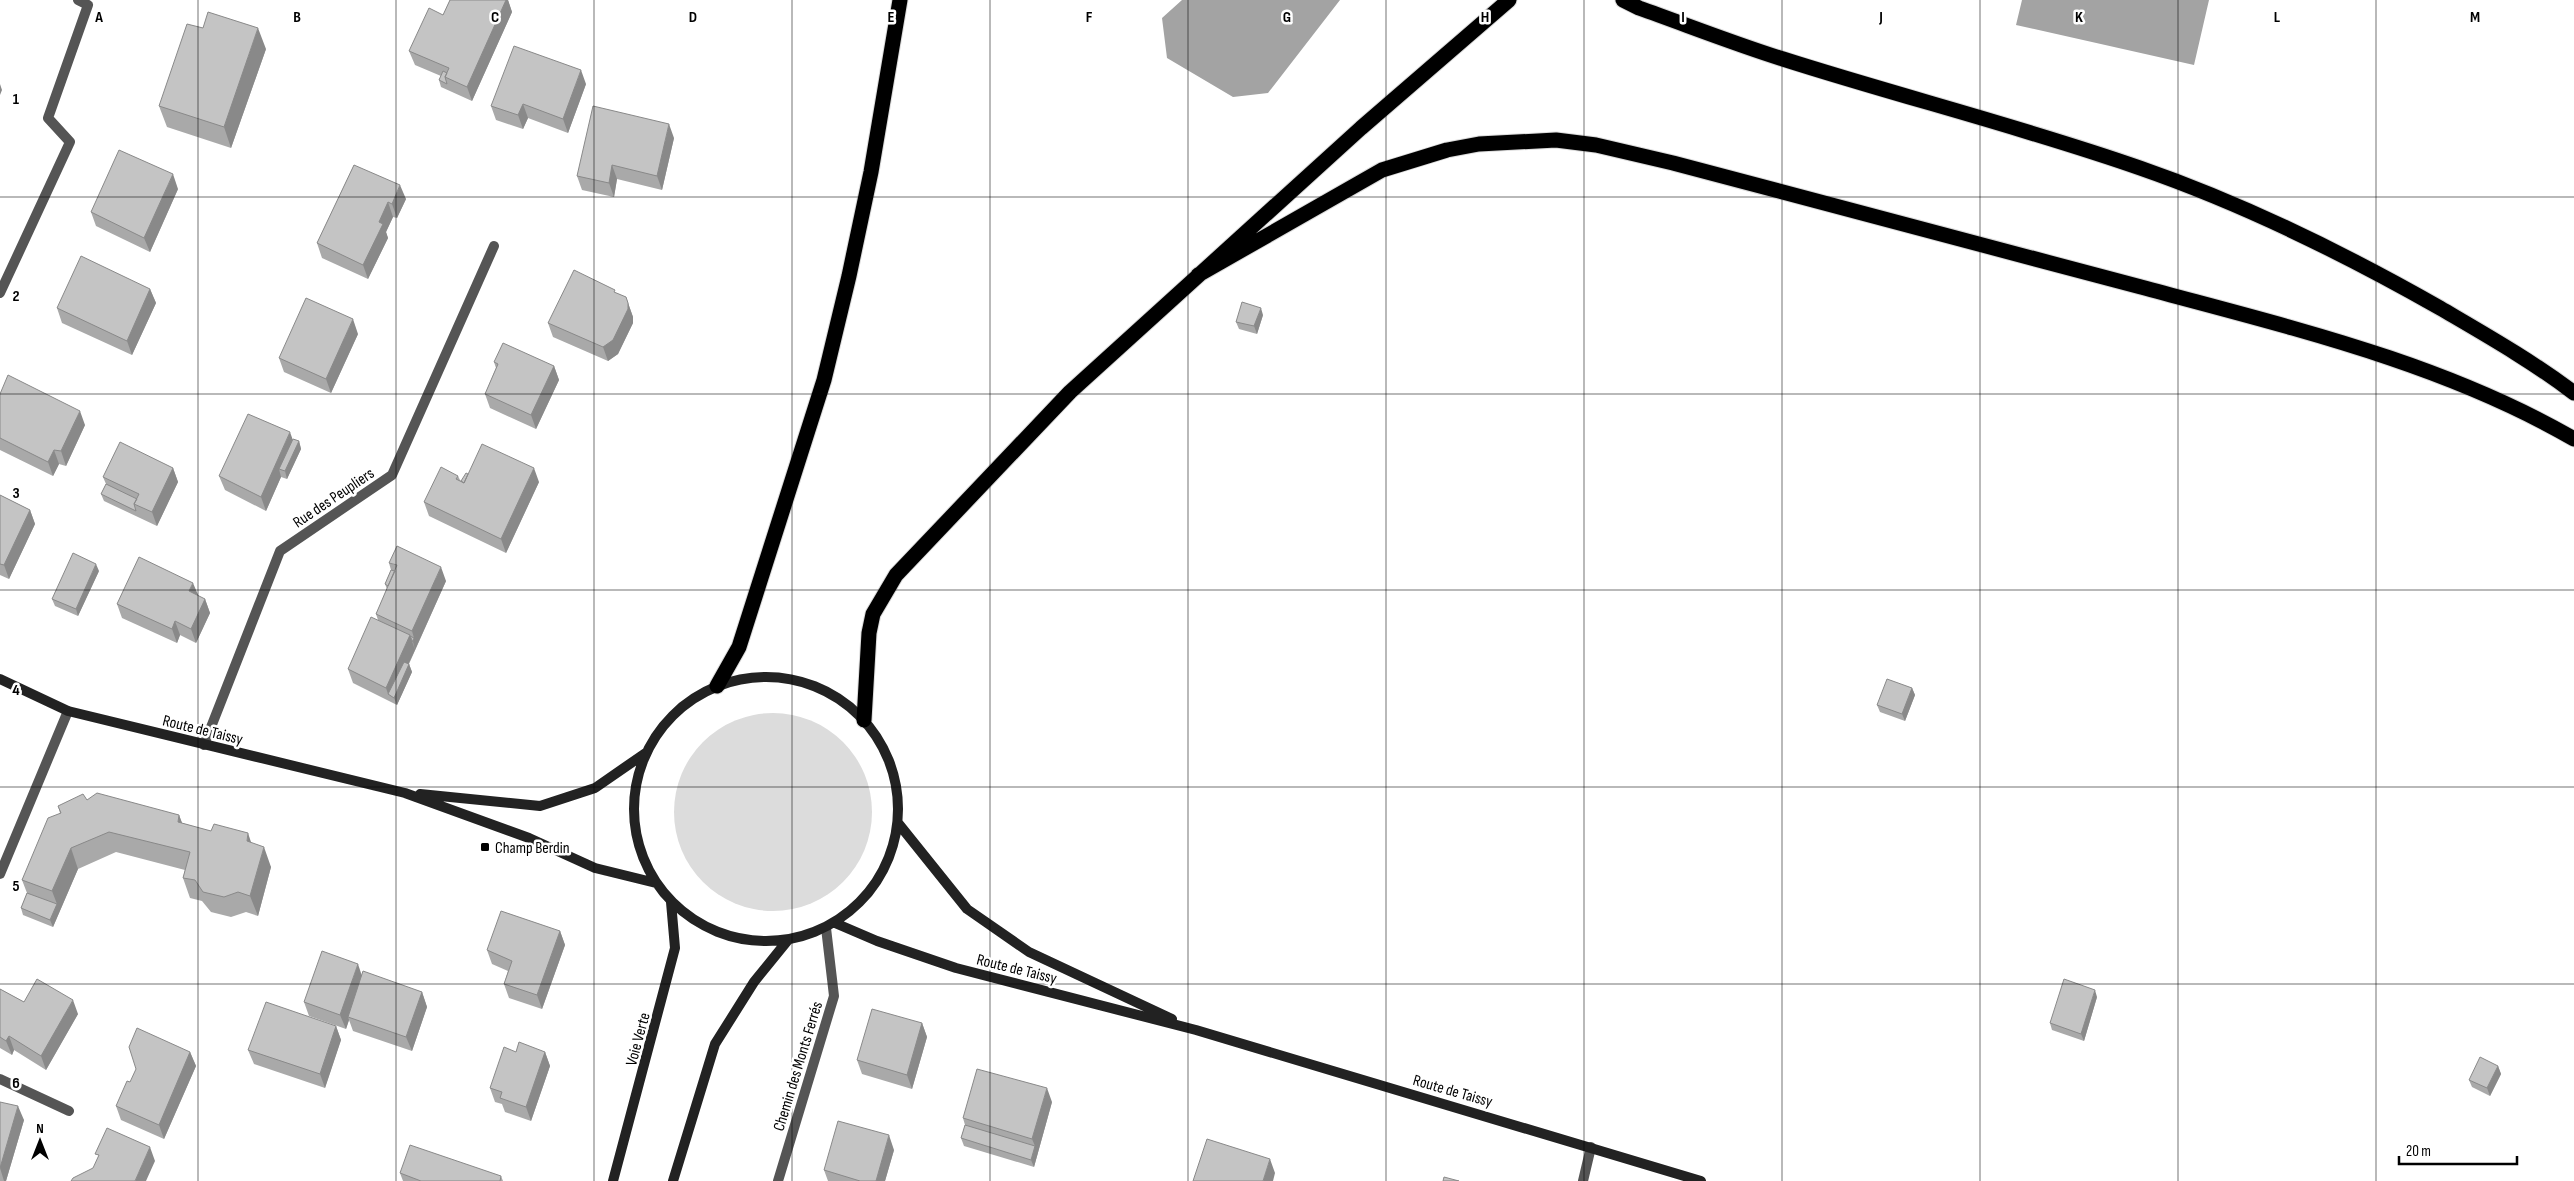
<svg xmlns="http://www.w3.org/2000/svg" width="2574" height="1181" font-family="'Sofia Sans Condensed',sans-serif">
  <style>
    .green { fill: #dcdcdc }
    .water { fill: #a3a3a3 }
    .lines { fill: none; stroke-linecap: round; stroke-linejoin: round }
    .highway-casing { stroke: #dbdbdb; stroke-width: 17 }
    .street { stroke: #555; stroke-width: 10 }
    .secondary { stroke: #222; stroke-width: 10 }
    .highway { stroke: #000; stroke-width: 15 }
    .wall { fill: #a9a9a9 }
    .shaded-wall { fill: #898989 }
    .building { fill: #c4c4c4; stroke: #898989 }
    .grid { fill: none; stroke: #000; stroke-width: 1; stroke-opacity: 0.55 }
    .poi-dot { fill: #000; stroke: #fff; stroke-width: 2 }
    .labels { text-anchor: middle; stroke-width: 5; stroke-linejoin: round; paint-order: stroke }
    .street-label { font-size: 16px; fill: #000; stroke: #fff }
    .poi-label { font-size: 16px; fill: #000; stroke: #fff; text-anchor: start }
    .grid-label { font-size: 16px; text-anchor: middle; font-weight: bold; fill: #000; stroke: #fff; stroke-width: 5; stroke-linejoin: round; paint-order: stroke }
  </style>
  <rect width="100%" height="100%" fill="#fff"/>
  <path class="green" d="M674 812a99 99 0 1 1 198 0a99 99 0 1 1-198 0Z"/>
  <path class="water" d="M1182 0H1340L1268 93 1233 97 1167 58 1162 18Z
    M2022 0H2209L2194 65 2016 25Z"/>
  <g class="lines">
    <g class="highway-casing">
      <path id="highway" d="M1623 0 1639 8C1687 25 1735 44 1783 59 1902 97 2023 127 2140 168 2244 204 2345 254 2440 308 2486 335 2532 361 2574 393
        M1198 275 1382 170 1447 150 1479 144 1556 140 1596 145 1673 163C1829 205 1985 246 2141 287 2288 327 2441 362 2574 439
        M717 686 739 647 824 380 849 276 871 172 900 0
        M864 720 869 633 873 614 896 575 1070 392 1361 128 1509 0"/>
    </g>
    <path class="street" d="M0 293 70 142 48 118 88 5 78 0
      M204 745 280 551 392 475 494 246
      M0 874 68 711
      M0 1079 69 1111
      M778 1181 834 996 826 928
      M1583 1181 1591 1147"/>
    <path class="secondary" d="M634 809a132 132 0 1 1 264 0a132 132 0 1 1-264 0Z
      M0 679 68 711 405 793 529 838 595 868 656 883
      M420 794 540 806 595 788 647 752
      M898 823 967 909 1029 952 1172 1019
      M835 923 877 941 956 968 1196 1030 1701 1181
      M613 1181 675 948 671 902
      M673 1181 715 1044 754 982 788 940"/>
    <use href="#highway" class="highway"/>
  </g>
  <path class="wall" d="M450 0H508L512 12 472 101 441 87 439 80 441 76 415 65 409 51 443 15Z
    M266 49 231 148 167 127 159 106Z
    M586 84 568 133 528 118 523 129 496 120 491 106Z
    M674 138 662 190 617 179 614 197 582 190 577 176Z
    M354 165 406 199 397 218 393 217 386 232 388 238 368 279 322 258 317 243Z
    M178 189 150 252 96 226 91 212Z
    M150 289 156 303 132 355 62 323 57 308Z
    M616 293 626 297 633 317V323L618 354 608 361 553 337 548 323Z
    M1263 315 1257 334 1239 329 1236 322Z
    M358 334 331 393 284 372 279 358Z
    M494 362 554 366 559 380 536 429 490 408 485 394 496 368Z
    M0 394 85 425 66 466 59 464 53 476 0 450Z
    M299 441 301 449 287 479 281 477 266 511 225 490 219 476Z
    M173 468 178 482 157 526 104 501 101 494 106 484 103 477Z
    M468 474 539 482 506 553 429 516 424 502 458 476 460 480 461 481Z
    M0 495 30 510 35 524 9 579 0 575Z
    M389 563 446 581 409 664 412 672 397 705 353 683 348 669 378 620 376 614 387 589 385 584 391 570Z
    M99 571 78 616 55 606 52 599Z
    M205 599 210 613 196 643 180 635 177 643 122 618 117 604Z
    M1912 688 1915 695 1905 721 1880 712 1877 705Z
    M87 800 179 815 182 823 251 843 271 867 258 916 246 912 231 917 211 912 202 901 190 898 183 878 185 870 116 852 78 869 53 927 23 915 21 908 27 893 22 880 60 813 58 806Z
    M560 931 565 945 542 1009 509 998 504 984 508 971 492 964 487 950Z
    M362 975 422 992 427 1007 412 1051 353 1031 349 1020 346 1029 309 1016 304 1002Z
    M0 989 24 1002 78 1014 46 1070 14 1050 12 1055 0 1048Z
    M2097 997 2084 1041 2052 1030 2050 1023Z
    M922 1023 927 1037 912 1089 862 1074 857 1060Z
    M336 1026 341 1040 325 1088 254 1064 248 1050Z
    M190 1052 196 1066 164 1139 121 1120 116 1106Z
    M516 1052H545L550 1066 531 1121 505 1112 502 1104 495 1102 490 1088Z
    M2498 1066 2501 1074 2490 1096 2472 1087 2469 1080Z
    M0 1102 24 1120 6 1181H0Z
    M1052 1102 1034 1167 964 1146 961 1138 965 1125 963 1118Z
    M894 1150 885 1181H828L824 1170Z
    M400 1173 501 1176 503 1181H403Z"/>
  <path class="shaded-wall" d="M506 0H508L512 12 472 101 467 87Z
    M258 28 266 49 231 148 224 127Z
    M581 70 586 84 568 133 563 119Z
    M0 84 2 90 0 95Z
    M523 104 528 118 523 129 518 115Z
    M669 124 674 138 662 190 657 176Z
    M612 165 617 179 614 197 609 183Z
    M173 174 178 189 150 252 144 238Z
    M400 185 406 199 397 218 392 204Z
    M388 202 393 217 386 232 388 238 368 279 363 265 379 222Z
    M150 289 156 303 132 355 127 341Z
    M628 303 633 317V323L618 354 608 361 603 347Z
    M1261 308 1263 315 1257 334 1254 326Z
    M353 319 358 334 331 393 326 379Z
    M554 366 559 380 536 429 531 415Z
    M80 411 85 425 66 466 61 451Z
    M290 432 295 446 279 469 281 477 266 511 261 497Z
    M299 441 301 449 287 479 285 471Z
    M54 450 59 464 53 476 48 462Z
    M173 468 178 482 157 526 152 512Z
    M534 468 539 482 506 553 501 539Z
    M30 510 35 524 9 579 4 565Z
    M96 564 99 571 78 616 76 609Z
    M441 567 446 581 415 650 413 642 414 638 412 631Z
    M193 583 199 597 189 591Z
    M205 599 210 613 196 643 191 629Z
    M175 621 180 635 177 643 172 629Z
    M410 635 415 650 393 697 388 694 386 688Z
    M409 664 412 672 397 705 394 698Z
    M1912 688 1915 695 1905 721 1902 714Z
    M179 815 187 836 178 822Z
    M248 833 255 854 247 841Z
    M264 847 271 867 258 916 250 896Z
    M71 848 78 869 53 927 50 920 57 904 52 891Z
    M560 931 565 945 542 1009 537 995Z
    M358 964 363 979 348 1017 349 1020 346 1029 340 1015Z
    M2095 990 2097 997 2084 1041 2081 1034Z
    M422 992 427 1007 412 1051 406 1037Z
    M73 1000 78 1014 46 1070 41 1056Z
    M922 1023 927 1037 912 1089 907 1075Z
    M336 1026 341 1040 325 1088 320 1074Z
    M9 1036 14 1050 12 1055 6 1041Z
    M190 1052 196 1066 164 1139 159 1125Z
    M545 1052 550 1066 531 1121 526 1107Z
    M2498 1066 2501 1074 2490 1096 2487 1088Z
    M1047 1088 1052 1102 1034 1167 1031 1160 1035 1146 1032 1139Z
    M18 1106 24 1120 6 1181H4L0 1168Z
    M889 1135 894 1150 885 1181H876Z
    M150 1147 155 1161 146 1181H135Z
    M1270 1159 1275 1173 1273 1181H1263Z"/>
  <path class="building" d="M450 0H506L467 87 445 77 449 68 409 51 429 8 443 15Z
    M208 12 258 28 224 127 159 106 187 24 203 28Z
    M514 46 581 70 563 119 523 104 518 115 491 106Z
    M443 71 447 73 445 77 447 84 439 80Z
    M593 106 669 124 657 176 612 165 609 183 577 176Z
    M119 150 173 174 144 238 91 212Z
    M354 165 400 185 392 204 388 202 379 222 383 224 363 265 317 243Z
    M81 256 150 289 127 341 57 308Z
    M574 270 615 290 614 292 626 297 628 303V309L613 340 603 347 548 323Z
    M306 298 353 319 326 379 279 358Z
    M1242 302 1261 308 1254 326 1236 322Z
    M503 343 554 366 531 415 485 394 498 364 494 362Z
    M8 375 80 411 61 451 54 450 48 462 0 438V394Z
    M248 414 290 432 261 497 219 476Z
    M293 439 299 441 285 471 279 469Z
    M120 442 173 468 152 512 134 504 139 494 103 477Z
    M482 444 534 468 501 539 424 502 441 467 458 476 456 479 464 483Z
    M466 473 468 474 464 483 461 481Z
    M106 484 137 499 134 504 136 511 101 494Z
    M0 495 30 510 4 565 0 564Z
    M397 546 441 567 412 631 376 614 397 565 389 563Z
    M73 553 96 564 76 609 52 599Z
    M139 557 193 583 189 591 205 599 191 629 175 621 172 629 117 604Z
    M391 570 395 571 388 586 385 584Z
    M371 617 410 635 386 688 348 669Z
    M410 636 414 638 413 642Z
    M404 662 409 664 394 698 388 694Z
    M1887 679 1912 688 1902 714 1877 705Z
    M97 793 179 815 178 822 211 831 214 824 248 833 247 841 264 847 250 896 238 892 224 897 203 892 195 880 183 878 190 852 109 832 71 848 52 891 22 880 48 818 61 813 58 806 83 794 87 800Z
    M27 893 57 904 50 920 21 908Z
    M501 911 560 931 537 995 504 984 512 961 487 950Z
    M322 951 358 964 340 1015 304 1002Z
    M363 971 422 992 406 1037 348 1017Z
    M37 979 73 1000 41 1056 9 1036 6 1041 0 1037V989L24 1002Z
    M2064 979 2095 990 2081 1034 2050 1023Z
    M266 1002 336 1026 320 1074 248 1050Z
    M872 1009 922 1023 907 1075 857 1060Z
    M137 1028 190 1052 159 1125 116 1106 127 1081 130 1082 136 1069 129 1047Z
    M519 1042 545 1052 526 1107 500 1098 502 1092 490 1088 504 1047 516 1052Z
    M2480 1057 2498 1066 2487 1088 2469 1080Z
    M977 1069 1047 1088 1032 1139 963 1118Z
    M0 1102 18 1106 0 1168Z
    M838 1121 889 1135 876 1181H860L824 1170Z
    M965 1125 1035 1146 1031 1160 961 1138Z
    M107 1128 150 1147 135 1181H71L73 1178 93 1168 99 1155 95 1154Z
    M1207 1139 1270 1159 1263 1181H1193Z
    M410 1145 501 1176 500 1181H421L400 1173Z
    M1444 1177 1459 1181H1443Z"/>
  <path class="grid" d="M198 0V1181M396 0V1181M594 0V1181M792 0V1181M990 0V1181M1188 0V1181M1386 0V1181M1584 0V1181M1782 0V1181M1980 0V1181M2178 0V1181M2376 0V1181M0 197H2574M0 394H2574M0 590H2574M0 787H2574M0 984H2574"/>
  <rect class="poi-dot" x="480" y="842" width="10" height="10" rx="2.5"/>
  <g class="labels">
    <g class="street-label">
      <text transform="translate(333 497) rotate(-34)" y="6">Rue des Peupliers</text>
      <text transform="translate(203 729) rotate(14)" y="6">Route de Taissy</text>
      <text transform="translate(1017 968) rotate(14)" y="6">Route de Taissy</text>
      <text transform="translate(637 1039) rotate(-75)" y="6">Voie Verte</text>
      <text transform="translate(797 1066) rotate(-73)" y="6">Chemin des Monts Ferrés</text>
      <text transform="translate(1453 1090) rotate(16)" y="6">Route de Taissy</text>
    </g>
    <g class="poi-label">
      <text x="495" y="853">Champ Berdin</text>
    </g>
  </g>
  <g class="grid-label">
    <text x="99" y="22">A</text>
    <text x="297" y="22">B</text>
    <text x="495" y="22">C</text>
    <text x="693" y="22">D</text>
    <text x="891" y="22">E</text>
    <text x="1089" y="22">F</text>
    <text x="1287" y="22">G</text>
    <text x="1485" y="22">H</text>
    <text x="1683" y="22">I</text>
    <text x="1881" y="22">J</text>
    <text x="2079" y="22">K</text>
    <text x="2277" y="22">L</text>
    <text x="2475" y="22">M</text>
    <text x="16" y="104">1</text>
    <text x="16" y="301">2</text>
    <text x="16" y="498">3</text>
    <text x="16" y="695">4</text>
    <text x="16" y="891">5</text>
    <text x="16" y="1088">6</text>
  </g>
  <g transform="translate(40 1141)" stroke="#ffffff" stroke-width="4" paint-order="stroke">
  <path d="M0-4L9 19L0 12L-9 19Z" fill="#000000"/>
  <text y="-8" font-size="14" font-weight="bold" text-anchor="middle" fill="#000000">N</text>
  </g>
  <path d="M2399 1156v8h118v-8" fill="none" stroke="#000000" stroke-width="2.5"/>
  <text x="2406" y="1156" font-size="15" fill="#000000" stroke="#ffffff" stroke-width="4" paint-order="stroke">20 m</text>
</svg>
